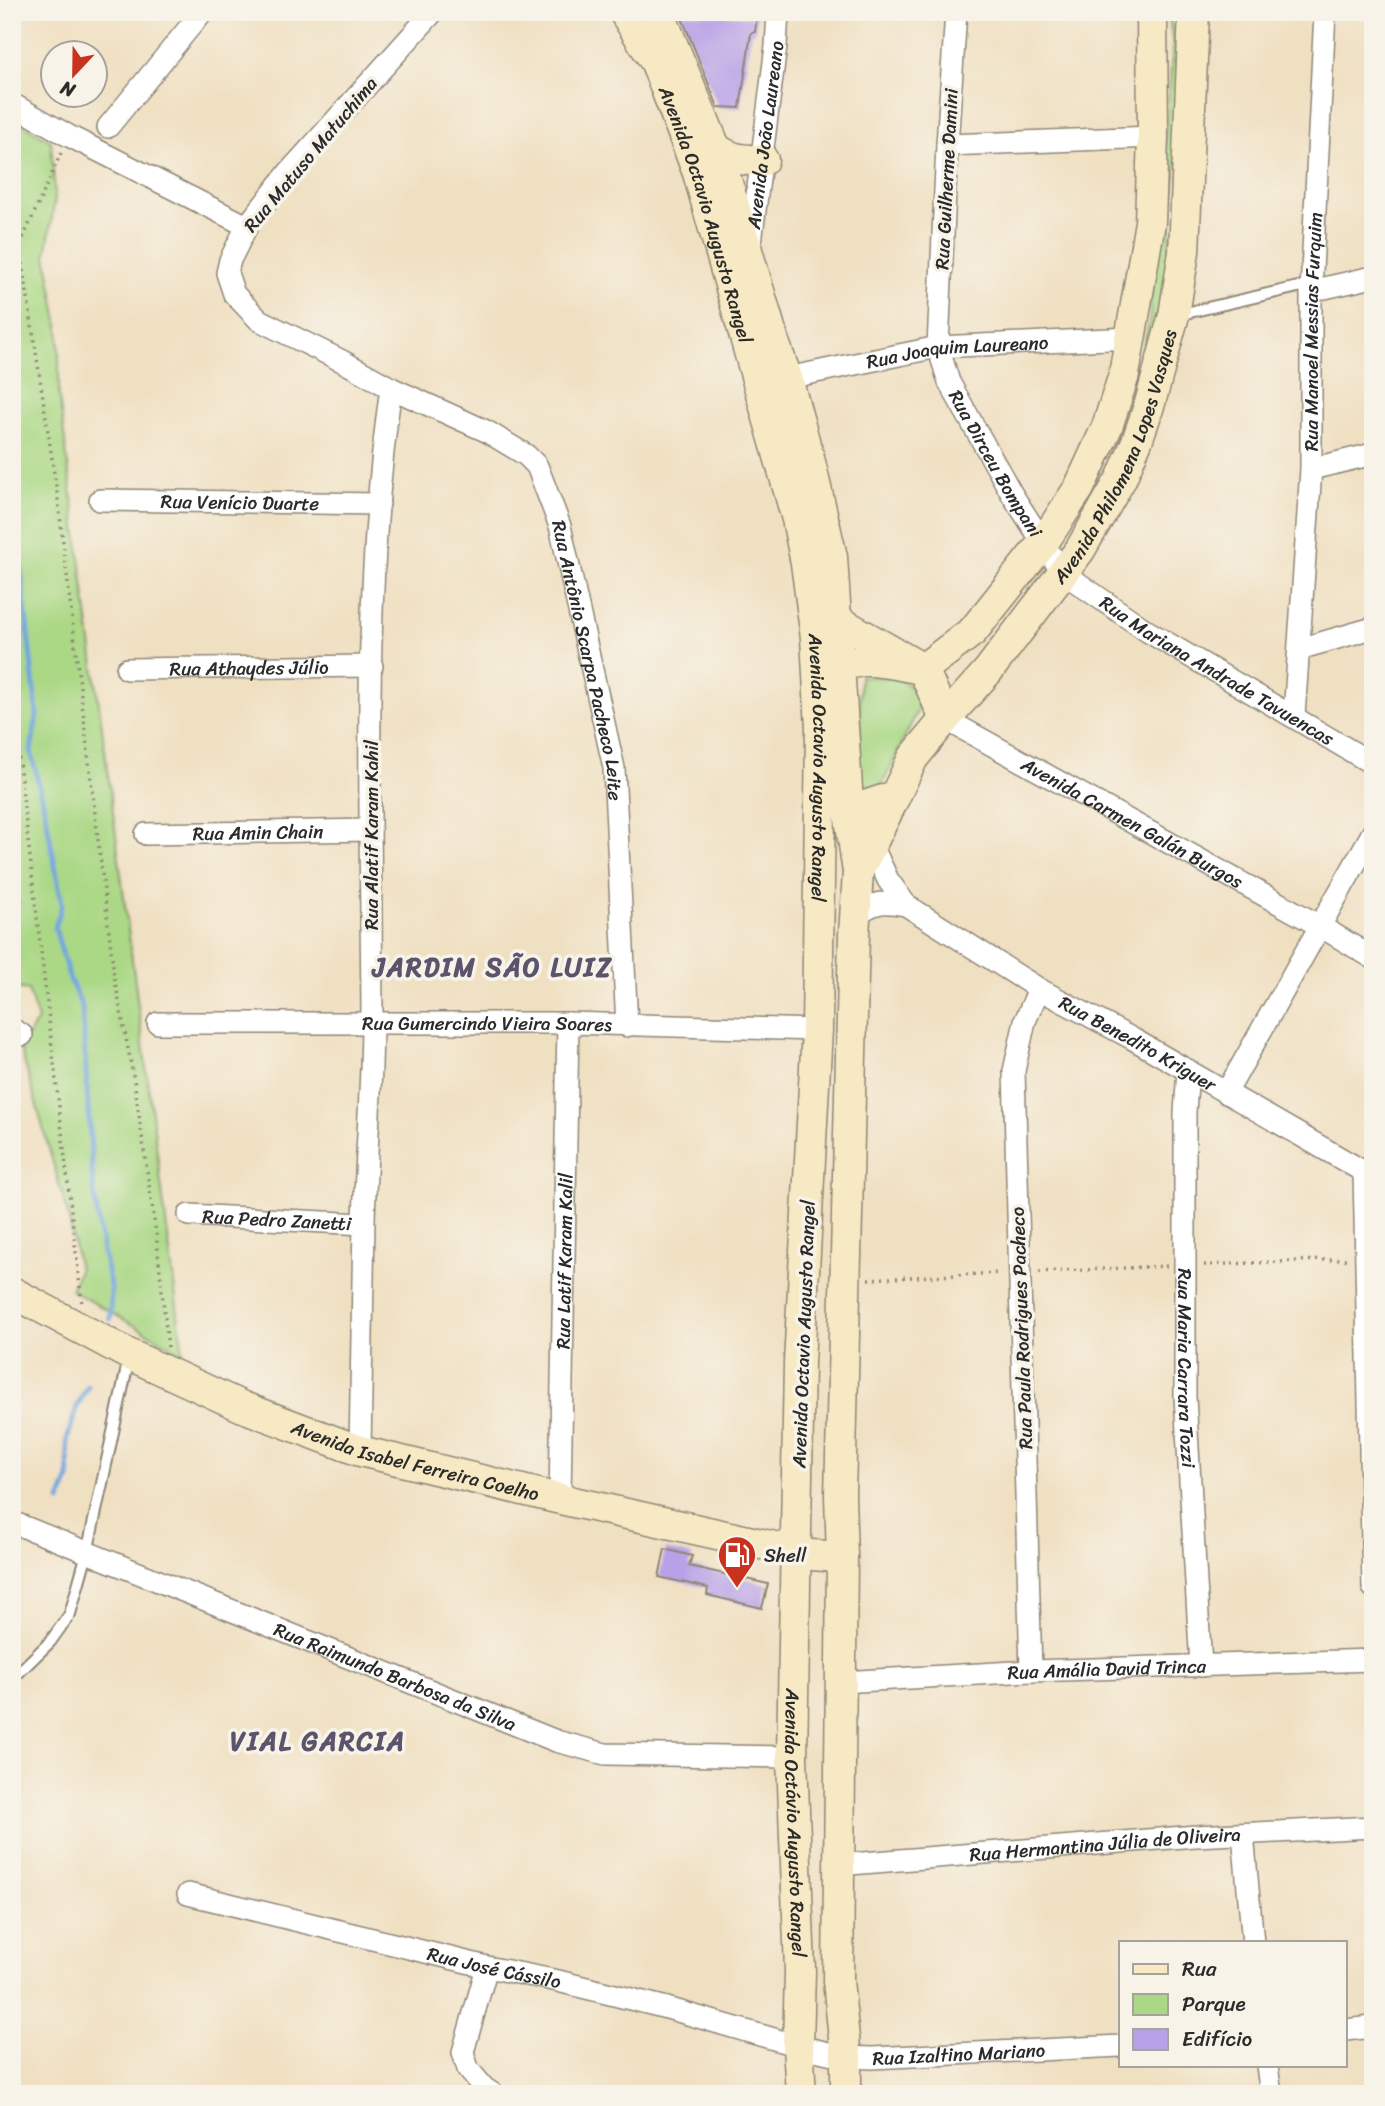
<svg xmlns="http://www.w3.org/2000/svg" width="1385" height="2106" font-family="Sriracha,sans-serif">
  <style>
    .green { fill: #aad885; stroke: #6a8258; stroke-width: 2 }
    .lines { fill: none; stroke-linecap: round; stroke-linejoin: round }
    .stream { stroke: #73a5de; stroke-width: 5 }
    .building { fill: #b8a1e7 }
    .lane-casing { stroke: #8e8676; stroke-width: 14 }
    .street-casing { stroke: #8e8676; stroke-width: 24 }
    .secondary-casing { stroke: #8e8676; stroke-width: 33 }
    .path { stroke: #8e8676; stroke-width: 3.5; stroke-dasharray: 2 5; stroke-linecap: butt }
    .lane { stroke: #fff; stroke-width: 10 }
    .street { stroke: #fff; stroke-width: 21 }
    .secondary { stroke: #f6e9c3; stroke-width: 30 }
    .labels { text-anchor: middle; stroke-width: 7; stroke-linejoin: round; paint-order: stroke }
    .street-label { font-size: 19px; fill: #2b2b2b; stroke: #f7f3e8 }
    .poi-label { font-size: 19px; fill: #2b2b2b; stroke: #f7f3e8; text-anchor: start }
    .district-label { font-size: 26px; font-weight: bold; letter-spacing: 2px; fill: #5c546d; stroke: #f7f3e8 }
  </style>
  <rect width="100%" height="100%" fill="#f7f3e8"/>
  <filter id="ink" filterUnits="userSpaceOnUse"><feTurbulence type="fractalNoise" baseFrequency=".0143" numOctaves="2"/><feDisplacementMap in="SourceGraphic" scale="14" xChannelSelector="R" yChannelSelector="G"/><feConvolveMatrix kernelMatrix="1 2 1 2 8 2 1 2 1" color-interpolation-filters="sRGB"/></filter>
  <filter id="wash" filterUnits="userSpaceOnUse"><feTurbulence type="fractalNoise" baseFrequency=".00686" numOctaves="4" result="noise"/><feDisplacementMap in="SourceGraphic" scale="28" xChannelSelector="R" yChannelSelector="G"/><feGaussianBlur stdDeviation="1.57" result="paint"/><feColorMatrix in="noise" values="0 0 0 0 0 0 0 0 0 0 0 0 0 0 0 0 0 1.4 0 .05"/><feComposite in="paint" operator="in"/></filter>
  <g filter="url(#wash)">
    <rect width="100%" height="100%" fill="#f0e0c2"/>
    <path class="green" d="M1168 12H1185V65L1169 252 1158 326 1114 471 1149 323 1172 58 1173 44Z
      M12 118 51 141 55 198 46 255 59 327V396L183 1353 71 1290 79 1270 68 1215 20 1047 38 1020 28 990 15 988 12 983V914L19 902 12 897Z
      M860 676C889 679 903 672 920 699L917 712 882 785 858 791Z"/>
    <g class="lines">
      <path class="stream" d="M12 488 37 714 31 751 46 816 62 904 55 928 69 977 82 1007 93 1185 102 1247 111 1290 110 1319
        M60 1501 69 1478 67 1440 77 1406 88 1386"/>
    </g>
    <g id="blocks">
      <path class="building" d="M680 13 757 17 755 32 751 33 740 108 718 107Z
        M665 1549 692 1556 689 1566 768 1584 762 1608 707 1595 708 1588 659 1577Z"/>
    </g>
  </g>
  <g filter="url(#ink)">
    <use href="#blocks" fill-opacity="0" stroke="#8e8676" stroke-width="2"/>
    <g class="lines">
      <g class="lane-casing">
        <path id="lane" d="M1177 315 1311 284
          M12 1679 50 1642 70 1614 87 1553 129 1358"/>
      </g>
      <g class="street-casing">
        <g id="street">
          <path id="s1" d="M433 12 290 171 247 226 230 260 227 273 234 294 259 320 342 361 391 388 486 431 526 455 537 466 560 526 614 768 627 1026"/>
          <path id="s2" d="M956 12 947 145 938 347 949 382 1013 496 1062 572 1147 631 1373 764"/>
          <path d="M12 104 69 136 247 226"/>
          <path d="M108 127 202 12"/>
          <path d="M947 145 1153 137"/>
          <path id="s3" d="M750 250 776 46 778 12"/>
          <path d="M1311 291 1373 277"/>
          <path id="s4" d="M787 378 938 347 1130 338"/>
          <path d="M1311 469 1373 454"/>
          <path id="s5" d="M100 500 379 504"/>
          <path d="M1299 649 1373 628"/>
          <path id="s6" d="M127 669 372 666"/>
          <path id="s7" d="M1294 716 1311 469V291L1325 12"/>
          <path id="s8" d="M945 719 1320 926 1373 958"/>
          <path id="s9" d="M146 834 370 830"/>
          <path id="s10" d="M906 905 1039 989 1133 1039 1373 1177"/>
          <path d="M855 916C875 901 882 901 906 905L888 880 872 845"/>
          <path id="s11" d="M158 1023H568L817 1030"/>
          <path d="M12 1029 22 1035"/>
          <path id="s12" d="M1188 1070 1185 1112V1397L1201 1666"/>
          <path d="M1226 1093 1373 832"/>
          <path d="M1364 1172 1373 1587"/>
          <path id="s13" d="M189 1215 364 1224"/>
          <path d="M360 1451C361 1375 362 1298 364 1221 366 1154 372 1086 372 1018 371 809 361 596 391 388"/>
          <path id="s14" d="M560 1499 568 1023"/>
          <path id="s15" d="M12 1522 556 1741 605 1754 792 1757"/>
          <path d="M1031 1671 1014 1071 1025 1021 1039 989"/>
          <path id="s16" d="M841 1682 1031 1671 1373 1660"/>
          <path d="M1243 1834 1253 1943"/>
          <path id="s17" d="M838 1865 1196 1836 1373 1827"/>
          <path id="s18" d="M188 1894 487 1967 558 1981 667 2008 798 2046 846 2057 872 2058 1121 2046"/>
          <path d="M487 1967 463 2052 468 2069 484 2088 493 2094"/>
          <path d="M1345 2030 1373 2027"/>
          <path d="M1267 2066 1271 2094"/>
        </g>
      </g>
      <g class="secondary-casing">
        <g id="secondary">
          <path id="s19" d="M624 12 656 63 698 173 797 519 806 563 816 638 821 729 817 1030 799 1363 792 1757 800 1971 798 2046 801 2094"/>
          <path d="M659 12 720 159 775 345 787 378 810 462 832 557 848 804 858 872 854 935 840 1496 842 1557 838 1981 846 2057V2094"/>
          <path d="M708 142C727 158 738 161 763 160"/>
          <path d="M837 620 923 669 973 631 1043 543 1079 488 1107 427 1124 375 1150 222 1153 137 1152 12"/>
          <path d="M829 681C846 648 893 665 923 669L945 719"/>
          <path id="s20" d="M836 791 838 796 856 809 895 796 913 758 945 719 988 671 1080 550 1121 479 1137 441 1150 403 1174 315 1184 252 1194 12"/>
          <path d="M858 872 895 796"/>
          <path id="s21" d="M12 1292 130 1355 243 1407 360 1451 560 1499 784 1549 796 1554 842 1557"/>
        </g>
      </g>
      <path class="path" d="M61 153 20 245 58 499 114 975 134 1080 156 1233 168 1348
        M12 702 82 1304
        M1204 1265 1346 1259
        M1039 1272 1168 1266
        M868 1279 1000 1273"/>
      <use href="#lane" class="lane"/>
      <use href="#street" class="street"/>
      <use href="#secondary" class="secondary"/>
    </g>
  </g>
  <defs>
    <g id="fuel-pin" transform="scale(2.0125)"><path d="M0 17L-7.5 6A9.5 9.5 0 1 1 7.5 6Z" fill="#c8321e" stroke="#f7f3e8"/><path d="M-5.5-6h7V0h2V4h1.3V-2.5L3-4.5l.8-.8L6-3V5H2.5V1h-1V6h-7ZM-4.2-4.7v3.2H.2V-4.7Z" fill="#fff"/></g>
  </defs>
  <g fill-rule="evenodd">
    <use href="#fuel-pin" x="737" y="1555"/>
  </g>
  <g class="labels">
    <g class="street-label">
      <text dy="7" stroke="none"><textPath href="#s3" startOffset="116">Avenida João Laureano</textPath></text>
      <text transform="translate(310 154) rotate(-50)" y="7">Rua Matuso Matuchima</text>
      <text transform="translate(946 179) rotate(-87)" y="7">Rua Guilherme Damini</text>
      <text dy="7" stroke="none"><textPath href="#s19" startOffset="220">Avenida Octavio Augusto Rangel</textPath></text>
      <text dy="7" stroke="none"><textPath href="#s7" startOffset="385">Rua Manoel Messias Furquim</textPath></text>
      <text dy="7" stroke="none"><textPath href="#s4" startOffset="173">Rua Joaquim Laureano</textPath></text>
      <text dy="7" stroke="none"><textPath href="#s20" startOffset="478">Avenida Philomena Lopes Vasques</textPath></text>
      <text dy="7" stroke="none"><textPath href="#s2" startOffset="466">Rua Dirceu Bompani</textPath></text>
      <text dy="7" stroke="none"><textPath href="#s5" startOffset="140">Rua Venício Duarte</textPath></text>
      <text dy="7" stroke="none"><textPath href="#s1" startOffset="910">Rua Antônio Scarpa Pacheco Leite</textPath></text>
      <text dy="7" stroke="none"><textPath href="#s6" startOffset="122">Rua Athaydes Júlio</textPath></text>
      <text dy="7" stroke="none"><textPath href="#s2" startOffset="777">Rua Mariana Andrade Tavuencas</textPath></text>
      <text dy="7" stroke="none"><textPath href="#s19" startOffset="788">Avenida Octavio Augusto Rangel</textPath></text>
      <text dy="7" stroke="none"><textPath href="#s8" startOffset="214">Avenida Carmen Galán Burgos</textPath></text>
      <text dy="7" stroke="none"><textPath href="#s9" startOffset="112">Rua Amin Chain</textPath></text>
      <text transform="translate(371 835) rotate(-90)" y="7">Rua Alatif Karam Kahil</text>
      <text dy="7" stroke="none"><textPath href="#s11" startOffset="329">Rua Gumercindo Vieira Soares</textPath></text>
      <text dy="7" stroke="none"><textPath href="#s10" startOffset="270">Rua Benedito Kriguer</textPath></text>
      <text dy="7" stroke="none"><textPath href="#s13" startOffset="88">Rua Pedro Zanetti</textPath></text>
      <text dy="7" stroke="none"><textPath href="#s14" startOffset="238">Rua Latif Karam Kalil</textPath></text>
      <text transform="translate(1021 1328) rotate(-92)" y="7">Rua Paula Rodrigues Pacheco</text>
      <text transform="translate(803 1334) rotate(-88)" y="7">Avenida Octavio Augusto Rangel</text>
      <text dy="7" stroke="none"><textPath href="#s12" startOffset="298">Rua Maria Carrara Tozzi</textPath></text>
      <text dy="7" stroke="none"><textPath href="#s21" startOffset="439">Avenida Isabel Ferreira Coelho</textPath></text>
      <text dy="7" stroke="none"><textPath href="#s16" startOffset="266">Rua Amália David Trinca</textPath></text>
      <text dy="7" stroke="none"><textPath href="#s15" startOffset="413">Rua Raimundo Barbosa da Silva</textPath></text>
      <text dy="7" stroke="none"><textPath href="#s19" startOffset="1844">Avenida Octávio Augusto Rangel</textPath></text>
      <text dy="7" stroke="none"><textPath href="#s17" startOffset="268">Rua Hermantina Júlia de Oliveira</textPath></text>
      <text dy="7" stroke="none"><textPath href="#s18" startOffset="315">Rua José Cássilo</textPath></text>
      <text dy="7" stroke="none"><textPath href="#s18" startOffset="791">Rua Izaltino Mariano</textPath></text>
    </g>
    <g class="poi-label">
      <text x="764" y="1562">Shell</text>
    </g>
    <g class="district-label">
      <text x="493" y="976">JARDIM SÃO LUIZ</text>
      <text x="318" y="1750">VIAL GARCIA</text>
    </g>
  </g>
  <rect width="1385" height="2106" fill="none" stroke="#f7f3e8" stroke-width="42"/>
  <rect x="1119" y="1941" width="228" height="126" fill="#f7f3e8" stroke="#a5a39c" stroke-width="2"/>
  <rect x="1133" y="1964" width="35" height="10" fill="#f6e9c3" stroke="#a5a39c" stroke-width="2"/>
  <text x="1182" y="1976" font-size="21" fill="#2b2b2b">Rua</text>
  <rect x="1133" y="1994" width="35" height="21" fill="#aad885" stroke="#a5a39c" stroke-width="2"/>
  <text x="1182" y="2011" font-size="21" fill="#2b2b2b">Parque</text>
  <rect x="1133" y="2029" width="35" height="21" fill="#b8a1e7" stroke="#a5a39c" stroke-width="2"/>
  <text x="1182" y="2046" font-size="21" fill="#2b2b2b">Edifício</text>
  <g transform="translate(74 74) rotate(202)"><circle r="33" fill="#f7f3e8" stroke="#a5a39c" stroke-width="2"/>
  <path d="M0-5L12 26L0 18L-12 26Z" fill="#c8321e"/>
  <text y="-10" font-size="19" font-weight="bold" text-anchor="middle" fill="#2b2b2b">N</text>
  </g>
</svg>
